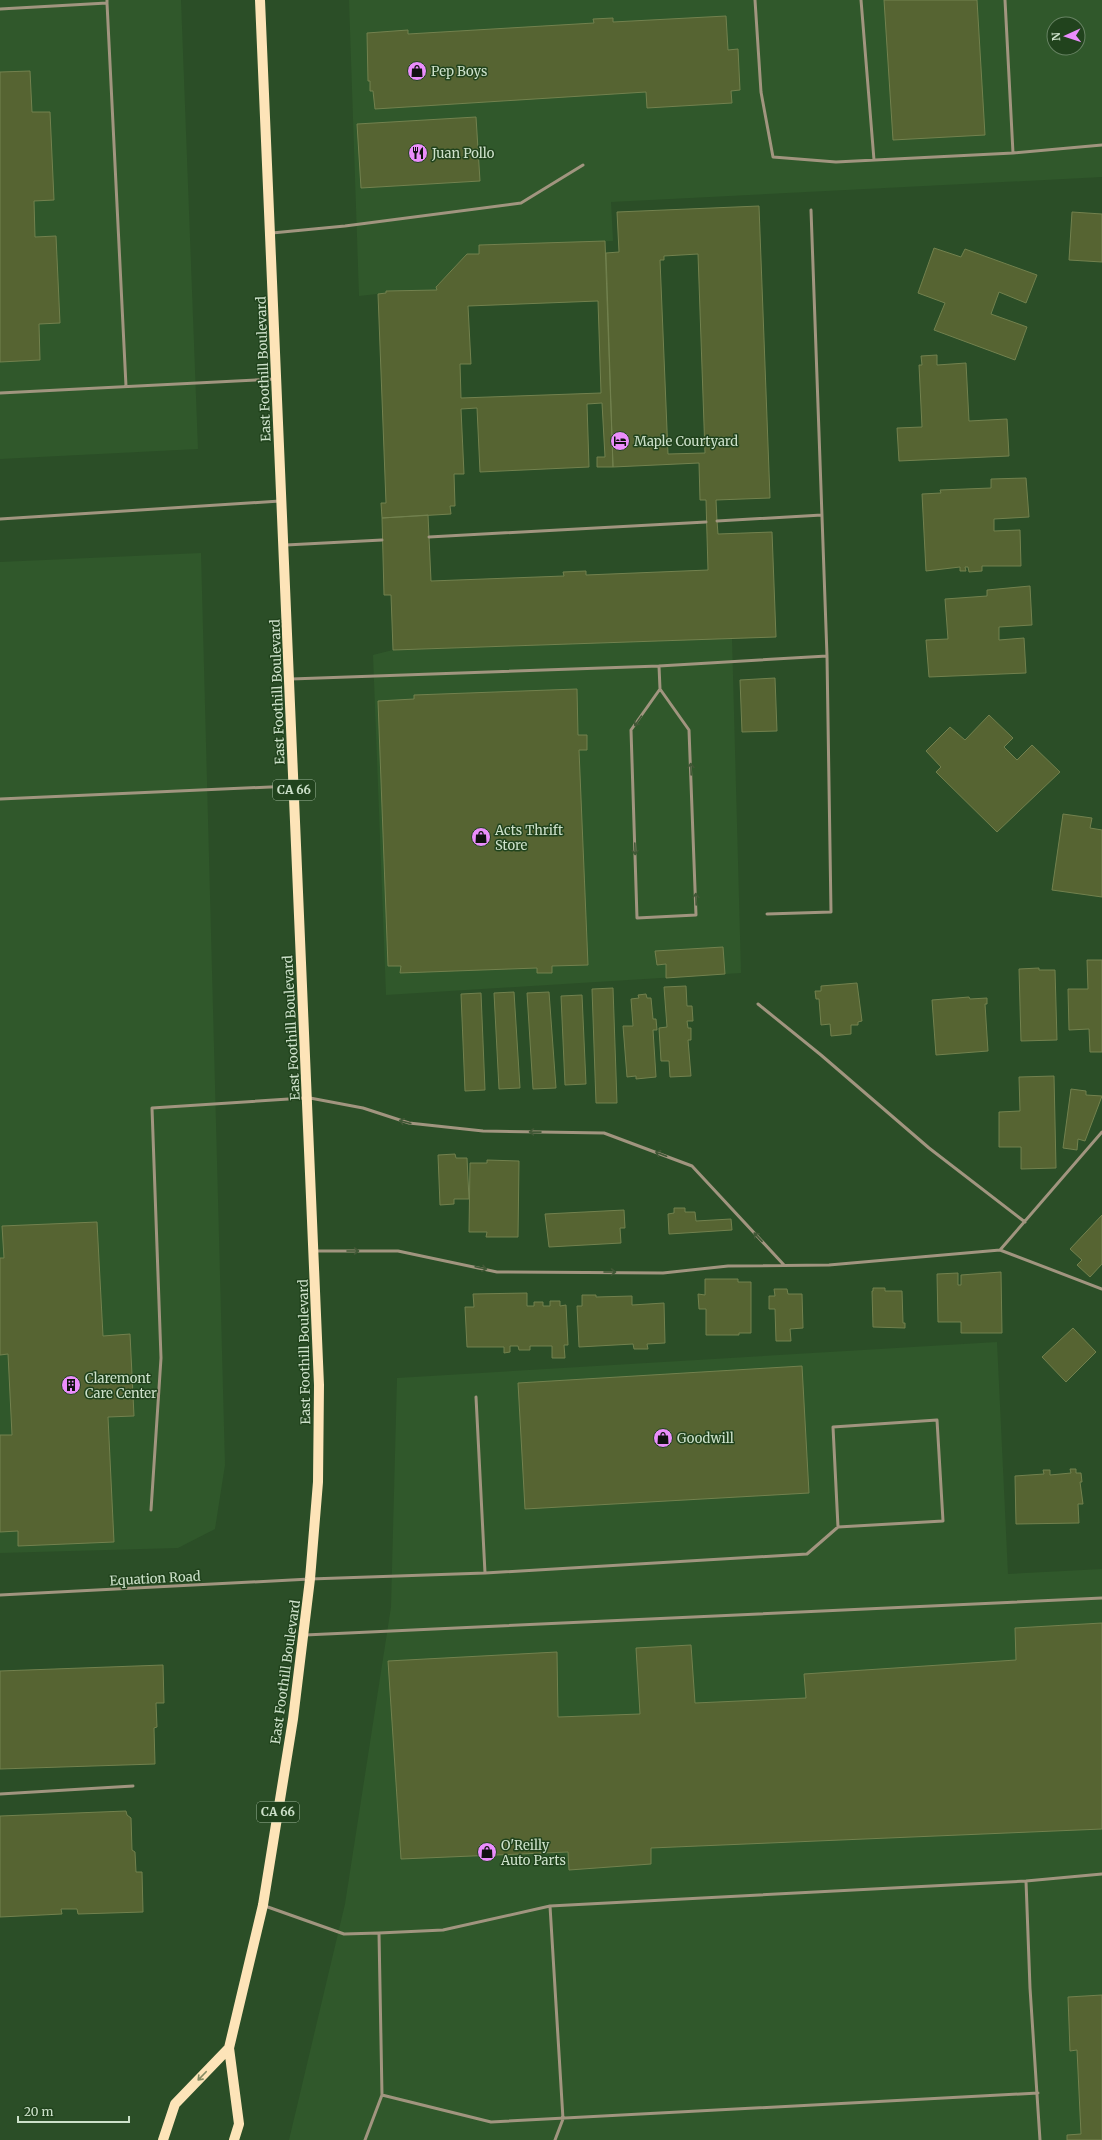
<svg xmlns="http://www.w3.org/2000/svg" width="1102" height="2140" font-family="Merriweather,serif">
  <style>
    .built { fill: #30582b; fill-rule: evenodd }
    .building { fill: #566432; stroke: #72814e; fill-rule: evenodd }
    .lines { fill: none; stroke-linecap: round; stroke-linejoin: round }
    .service { stroke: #a1957f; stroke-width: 3 }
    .primary { stroke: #fde4b8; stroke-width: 10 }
    .oneway { stroke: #415836 }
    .oneway2 { stroke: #848b63 }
    .labels { text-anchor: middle; stroke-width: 3; stroke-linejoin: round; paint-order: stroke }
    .shield { fill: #21431d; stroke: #99b296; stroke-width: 1 }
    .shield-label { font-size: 12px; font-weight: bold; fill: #cde1ca }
    .poi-label { font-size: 13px; fill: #cde1ca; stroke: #21431d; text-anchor: start }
    .street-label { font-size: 13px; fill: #cde1ca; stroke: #21431d }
  </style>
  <rect width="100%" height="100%" fill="#2b4e27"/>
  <path class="built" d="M0 0H181L198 449 0 459Z
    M349 0H1102V177L611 202 613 241 479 245V254H467L436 286 437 290 386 291V293L359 296ZM1054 24H1078V48H1054Z
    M201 553 225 1465 215 1529 178 1548 0 1553V562Z
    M732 638 741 973 386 995 373 655 393 650Z
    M997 1342 1008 1574 1102 1569V2140H289L345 1904 391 1607 397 1378Z"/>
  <path class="building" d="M884 0H977L985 135 893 140Z
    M726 16 728 50 738 49 740 90 731 91 732 103 647 108 646 92 375 109 373 91H370V81H368L367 33 408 30V34L594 23 593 19 613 18V22Z
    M30 71 32 112H50L54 200 34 201 35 237 56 236 60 323 39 324 40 360 0 362V72Z
    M476 117 480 181 361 188 357 124Z
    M759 206 770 498 716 500 717 521 718 534 772 532 776 637 393 650 391 595H384L382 518 428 515 431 581 564 576 563 572 586 571V575L708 570 706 500H700L699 463 613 467 606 253 619 252 617 212ZM698 254 705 453 668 454 660 260H664V256Z
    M1072 212 1102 214V262L1069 260Z
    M605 241 613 467H597V457H605L602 403 587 404 589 467 480 472 477 408 461 409 464 474H454L455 506H450L451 514 382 518 381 503H386L378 294 386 293V291L437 290 436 287 467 254H479V245ZM598 301 601 393 461 398 460 364H471L468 306Z
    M934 248 961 257 965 249 1037 275 1026 303 999 292 991 314 1027 327 1015 360 934 330 945 303 918 293Z
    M937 355V365L966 363 969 421 1007 419 1009 456 899 461 897 428 922 427 919 365H922L921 356Z
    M1026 478 1029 517 994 519V531L1020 530 1021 566H982V571L969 572 968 567H965L966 571H960V567L926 571 922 494 941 493 940 490 991 488V479Z
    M1030 586 1032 625 999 627V640L1024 638 1026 673 929 677 926 640 948 639 945 599 987 596V590Z
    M775 678 777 731 742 732 740 680Z
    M577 689 578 735H587V750H579L588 965 552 966V973H537V968L400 973 401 966H388L378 701 414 699V695Z
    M989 715 1013 738 1004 747 1017 760 1032 745 1060 772 997 832 936 772 941 767 926 751 950 727 965 740Z
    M1063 814 1092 818 1090 828 1102 830V897L1052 890Z
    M723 947 725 974 666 978V964L657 965 655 951Z
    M1087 960H1102V1052H1090L1089 1029 1069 1030 1068 989H1088Z
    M1039 968V970H1055L1057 1040 1021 1041 1019 969Z
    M857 983 862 1021 858 1022V1025H851V1034L831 1036 830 1024 821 1025 819 999H816L815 991H821V986Z
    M686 986 687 1006H692L693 1021H687L688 1028H691V1040H688L691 1076 670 1077 669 1061H661L659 1028 667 1027 664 987Z
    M613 988 617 1103H596L592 989Z
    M514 992 520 1088 499 1089 494 993Z
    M549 992 556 1088 533 1089 527 993Z
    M481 993 485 1090 465 1091 461 994Z
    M646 994 647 998H651L653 1019H656L657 1030H653L656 1077 636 1079V1076L627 1077 623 1026H633L631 999 639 998 638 995Z
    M582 995 586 1084 565 1085 561 996Z
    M969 997 970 999 987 998V1004H985L988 1051 936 1055 932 1000Z
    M1054 1076 1056 1168 1021 1169V1147H999V1112L1020 1111 1019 1077Z
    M1071 1089 1086 1091V1095L1102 1096 1085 1141 1078 1139 1077 1150 1063 1148Z
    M455 1154 456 1158H467L469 1199H454V1204L440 1205 438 1155Z
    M487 1160 519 1161 518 1237H486L487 1232H469L470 1163H487Z
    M674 1208H685V1212H695L696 1221 731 1219 732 1230 669 1234 668 1214 674 1213Z
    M624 1210 625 1228H620L621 1243 549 1247 545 1214Z
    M1102 1215V1264L1090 1277 1077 1265 1082 1260 1070 1249Z
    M97 1222 103 1336 130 1334 134 1416 108 1417 114 1542 18 1546V1531L0 1532V1435H12L8 1354 0 1355V1258H4L2 1226Z
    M1001 1272 1002 1333H961V1322H938L937 1274 958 1273V1285H961V1275Z
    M705 1279H738V1282H751V1333H739V1335H706V1309H699L698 1294 705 1295Z
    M873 1288H885V1291H902L903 1323H905V1328L873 1327 872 1291H873Z
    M774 1289H787L788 1294H802L803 1328 790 1329 791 1341H776L775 1309H769V1296H775Z
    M527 1293V1306H534V1302H543V1306H550V1301H560V1306L566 1305 568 1345H564L565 1358H552V1346H530V1350H519L518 1346H510V1352L504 1353V1347H467L465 1307H474L473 1294Z
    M582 1295H596V1297L632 1296V1305L664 1303 665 1343 647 1344 648 1349H634L633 1344 579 1347 577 1306H582Z
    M1073 1328 1096 1352 1066 1382 1042 1357Z
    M802 1366 809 1493 525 1509 518 1383Z
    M1070 1469H1076V1473H1081L1082 1482H1080L1083 1504H1078L1079 1523 1016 1524 1015 1476 1044 1474 1043 1470H1050V1475L1071 1473Z
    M1102 1623V1829L651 1848V1864L569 1870 568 1852 401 1859 388 1661 557 1652 558 1717 640 1714 636 1648 691 1645 695 1703 806 1698 804 1674 1016 1660 1015 1628Z
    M163 1665 164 1703H156L157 1727 154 1728 155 1764 0 1769V1671Z
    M126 1811 127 1815 131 1818 132 1850 135 1852 136 1872H142L143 1912 78 1914 77 1909H61L62 1914 0 1917V1816Z
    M1102 1995V2140H1067V2135L1081 2134 1077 2050 1070 2051 1068 1997Z"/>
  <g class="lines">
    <path class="service" d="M755 0 761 92 773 157 836 162 1013 153 1102 145
      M861 0 874 160
      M1005 0 1013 153
      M107 3 126 386
      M0 9 107 3V0
      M811 210 827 656
      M272 233 345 226 521 203 583 165
      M0 393 275 379
      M0 519 280 501
      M717 521 822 515
      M429 537 706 522
      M286 545 382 540
      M659 666 827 656 831 912 767 914
      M291 679 659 666 660 689 689 730 696 915 637 918 631 730 660 689
      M0 799 292 786
      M758 1004 821 1055 929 1148 1025 1222
      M310 1098 363 1108 409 1123 483 1131 604 1133 692 1166 784 1265
      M1000 1250 1102 1132
      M315 1251H398L497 1272 663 1273 728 1266 829 1265 1000 1250 1102 1289
      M151 1510 161 1358 152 1108 304 1098
      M485 1573 807 1554 838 1527 943 1521 937 1420 833 1427 838 1527
      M0 1595 310 1579 485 1573 476 1397
      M305 1635 1102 1598
      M0 1794 133 1786
      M1026 1881 1030 1988 1040 2140
      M265 1906 344 1934 379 1933 443 1930 550 1906 1026 1881 1102 1874
      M550 1906 563 2119 555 2140
      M382 2095 491 2122 1038 2093
      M365 2140 382 2095 379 1933"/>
    <path class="primary" d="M163 2140 175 2104 229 2048
      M234 2140 239 2124 229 2048 263 1905 293 1719 310 1579 318 1482 319 1385 260 0"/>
  </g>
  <defs><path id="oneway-shaft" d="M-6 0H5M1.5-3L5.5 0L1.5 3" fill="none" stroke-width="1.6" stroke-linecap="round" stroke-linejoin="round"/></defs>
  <g class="oneway">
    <use href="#oneway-shaft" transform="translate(638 721) rotate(125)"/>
    <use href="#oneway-shaft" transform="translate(691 769) rotate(-92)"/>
    <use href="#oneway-shaft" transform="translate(635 849) rotate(88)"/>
    <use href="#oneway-shaft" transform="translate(696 899) rotate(-92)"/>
    <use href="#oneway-shaft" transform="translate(405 1122) rotate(-165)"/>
    <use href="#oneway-shaft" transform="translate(535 1132) rotate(-179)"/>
    <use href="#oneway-shaft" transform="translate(661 1154) rotate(-159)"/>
    <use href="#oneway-shaft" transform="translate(758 1237) rotate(-133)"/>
    <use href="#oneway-shaft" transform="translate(353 1251)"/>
    <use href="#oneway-shaft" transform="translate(481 1268) rotate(12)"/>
    <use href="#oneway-shaft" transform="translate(610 1272)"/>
  </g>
  <use class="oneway2" href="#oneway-shaft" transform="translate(202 2076) rotate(134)"/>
  <defs>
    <g id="shop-disc" transform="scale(1)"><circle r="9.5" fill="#eb8dfc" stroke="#21431d"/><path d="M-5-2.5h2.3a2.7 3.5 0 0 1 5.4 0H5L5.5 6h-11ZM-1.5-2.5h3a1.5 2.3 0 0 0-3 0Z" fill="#111"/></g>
    <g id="restaurant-disc" transform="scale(1)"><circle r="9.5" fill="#eb8dfc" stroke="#21431d"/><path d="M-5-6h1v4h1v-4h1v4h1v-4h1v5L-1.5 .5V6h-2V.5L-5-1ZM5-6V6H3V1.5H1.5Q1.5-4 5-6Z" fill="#111"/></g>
    <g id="hotel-disc" transform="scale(1)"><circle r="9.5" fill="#eb8dfc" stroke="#21431d"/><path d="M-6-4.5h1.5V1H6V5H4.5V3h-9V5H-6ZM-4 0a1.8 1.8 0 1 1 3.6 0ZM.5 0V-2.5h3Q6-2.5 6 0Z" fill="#111"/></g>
    <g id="building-disc" transform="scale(1)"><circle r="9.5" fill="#eb8dfc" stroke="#21431d"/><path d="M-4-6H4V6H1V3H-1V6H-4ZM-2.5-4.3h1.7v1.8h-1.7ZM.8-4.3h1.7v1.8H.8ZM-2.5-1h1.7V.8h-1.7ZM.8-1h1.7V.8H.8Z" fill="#111"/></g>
  </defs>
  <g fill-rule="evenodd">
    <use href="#shop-disc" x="417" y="71"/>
    <use href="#restaurant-disc" x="418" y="153"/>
    <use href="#hotel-disc" x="620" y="441"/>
    <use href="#shop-disc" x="481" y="837"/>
    <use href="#building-disc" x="71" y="1385"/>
    <use href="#shop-disc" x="663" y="1438"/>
    <use href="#shop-disc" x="487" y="1852"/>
  </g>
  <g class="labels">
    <g class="shield">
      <rect x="273" y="780" width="42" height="20" rx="3"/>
      <rect x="257" y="1802" width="42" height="20" rx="3"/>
    </g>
    <g class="shield-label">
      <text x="294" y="794">CA 66</text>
      <text x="278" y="1816">CA 66</text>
    </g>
    <g class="poi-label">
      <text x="431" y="76">Pep Boys</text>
      <text x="432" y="158">Juan Pollo</text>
      <text x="634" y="446">Maple Courtyard</text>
      <text x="495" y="835">Acts Thrift<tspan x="495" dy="15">Store</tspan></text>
      <text x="85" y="1383">Claremont<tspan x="85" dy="15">Care Center</tspan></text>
      <text x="677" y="1443">Goodwill</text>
      <text x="501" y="1850">O'Reilly<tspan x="501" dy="15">Auto Parts</tspan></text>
    </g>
    <g class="street-label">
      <text transform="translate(263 369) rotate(-92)" y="5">East Foothill Boulevard</text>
      <text transform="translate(277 692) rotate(-92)" y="5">East Foothill Boulevard</text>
      <text transform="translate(291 1028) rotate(-93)" y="5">East Foothill Boulevard</text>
      <text transform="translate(304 1352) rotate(-91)" y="5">East Foothill Boulevard</text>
      <text transform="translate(155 1578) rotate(-3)" y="5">Equation Road</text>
      <text transform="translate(285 1672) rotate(-82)" y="5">East Foothill Boulevard</text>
    </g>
  </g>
  <g transform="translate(1066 36) rotate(267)"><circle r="19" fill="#21431d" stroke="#668262"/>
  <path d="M0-3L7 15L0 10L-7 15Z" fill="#eb8dfc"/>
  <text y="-6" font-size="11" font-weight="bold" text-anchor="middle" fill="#cde1ca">N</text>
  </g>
  <path d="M18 2116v6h111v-6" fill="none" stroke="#cde1ca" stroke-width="2"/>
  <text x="24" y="2116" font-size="12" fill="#cde1ca" stroke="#21431d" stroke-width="3" paint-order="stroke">20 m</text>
</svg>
